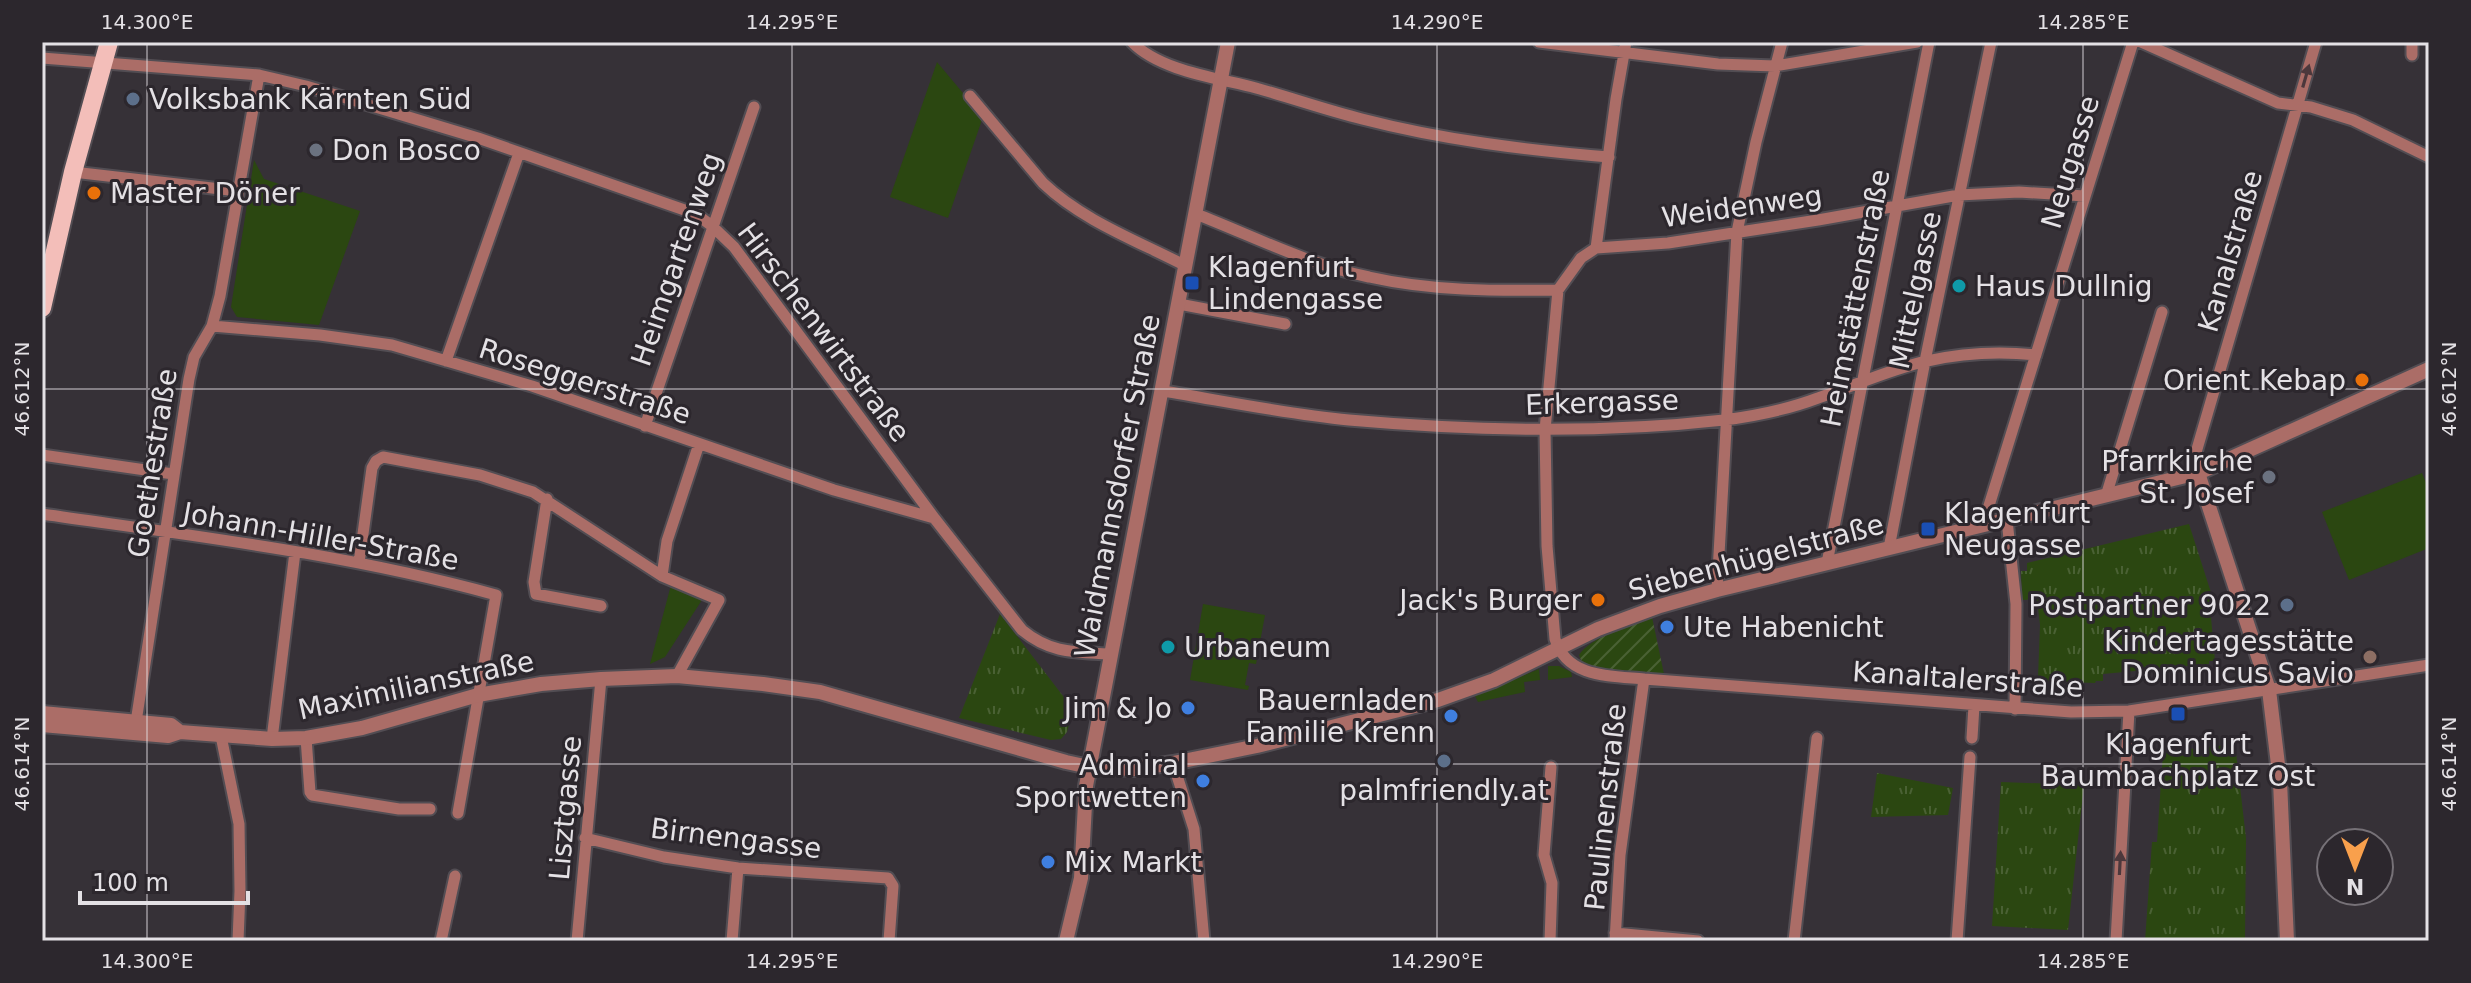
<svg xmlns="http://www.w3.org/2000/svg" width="2471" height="983" font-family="'DejaVu Sans',sans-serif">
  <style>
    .grass { fill: #2b4711 }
    .park { fill: url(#park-tufts) }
    .garden { fill: url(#garden-furrows) }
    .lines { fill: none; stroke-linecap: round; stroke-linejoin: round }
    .minor-casing { stroke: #524d53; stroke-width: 15 }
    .tertiary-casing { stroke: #524d53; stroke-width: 18 }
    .primary-casing { stroke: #524d53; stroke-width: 22 }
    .minor { stroke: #ab6d67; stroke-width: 11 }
    .tertiary { stroke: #ab6d67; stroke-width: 14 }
    .primary { stroke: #f3beb9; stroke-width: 18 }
    .oneway { fill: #4c383c }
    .ticks { fill: none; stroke: #e4e1e5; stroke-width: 2; stroke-opacity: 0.45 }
    .service-dot { fill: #5c6f8a; stroke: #2c272d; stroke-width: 3 }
    .worship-dot { fill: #6b7280; stroke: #2c272d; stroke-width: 3 }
    .food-dot { fill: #e8710a; stroke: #2c272d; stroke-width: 3 }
    .transit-dot { fill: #1a4fb4; stroke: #2c272d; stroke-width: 3 }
    .culture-dot { fill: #0f9aa8; stroke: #2c272d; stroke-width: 3 }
    .shop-dot { fill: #3f7fe0; stroke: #2c272d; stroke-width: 3 }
    .education-dot { fill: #8d6e63; stroke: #2c272d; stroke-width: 3 }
    .labels { text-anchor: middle; stroke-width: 6; stroke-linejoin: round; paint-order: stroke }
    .poi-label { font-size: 28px; fill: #e4e1e5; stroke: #2c272d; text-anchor: start }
    .street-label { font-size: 28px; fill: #e4e1e5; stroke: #2c272d }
    .neatline { fill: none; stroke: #e4e1e5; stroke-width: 3 }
    .ticks-label { font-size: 20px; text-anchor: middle; fill: #e4e1e5 }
  </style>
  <defs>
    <pattern id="park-tufts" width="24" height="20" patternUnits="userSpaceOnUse" patternTransform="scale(2)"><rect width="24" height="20" fill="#2b4711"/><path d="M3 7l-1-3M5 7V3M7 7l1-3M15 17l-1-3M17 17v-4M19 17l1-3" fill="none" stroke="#4a6134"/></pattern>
    <pattern id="garden-furrows" width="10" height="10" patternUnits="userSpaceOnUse" patternTransform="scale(2)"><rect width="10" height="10" fill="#2b4711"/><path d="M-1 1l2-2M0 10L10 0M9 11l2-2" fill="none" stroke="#4a6134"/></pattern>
  </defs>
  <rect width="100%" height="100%" fill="#363137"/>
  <path class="grass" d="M937 62 983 117 948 218 890 197Z
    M254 160 264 179 360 211 319 325 237 317 231 307Z
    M2422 473 2429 490V548L2349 580 2322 512Z
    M671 585 702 600 665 657 650 664Z
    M1203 604 1265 615 1256 664 1249 663 1245 685 1249 686 1248 690 1190 680Z
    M1548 666H1559L1571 672 1572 677 1548 680Z
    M1539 669 1540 680 1524 682 1525 692 1478 702 1475 696Z"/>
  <path class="park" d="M2189 524 2215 605 2210 607 2215 661H2209V664L2103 674V681H2096L2095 683 2043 681V678H2038L2040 625 2037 599 2022 600 2021 571H2027V563Z
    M1000 614 1073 709 1067 732 1061 739 1051 740 959 718Z
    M2235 744 2246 838 2245 941H2145L2152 842H2157L2163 752Z
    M1877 773 1953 788 1948 815 1871 817Z
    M2001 782 2084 785 2068 930 1992 926Z"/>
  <path class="garden" d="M1652 617 1664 674 1594 668 1582 663 1579 655C1590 637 1633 625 1652 617Z"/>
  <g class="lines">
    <g class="minor-casing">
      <path id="minor" d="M1132 42C1160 71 1218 78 1256 88 1292 98 1326 110 1362 119 1443 140 1526 150 1609 157
        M1539 42 1718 64 1775 66 1917 42
        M1626 42 1616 99 1596 248 1581 258 1558 290 1545 430 1547 546 1555 639C1567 678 1610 676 1644 679L2071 712 2129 711 2429 665
        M2141 42 2278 103 2311 107 2353 120 2429 157
        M2412 55V42
        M42 58 259 75 306 86 478 138 696 214 712 226 734 247 935 519 1022 630C1051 654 1076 652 1111 654
        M970 96 1043 183C1083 221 1138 241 1186 266
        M73 172 238 191
        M1196 214C1253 236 1309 265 1369 277 1431 291 1495 291 1558 290
        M1596 248 1668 243 1818 220 1959 195 2019 192 2085 196
        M1179 304 1285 324
        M212 326 320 335 392 345 532 386 834 490 934 518
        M446 361 519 153
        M1163 391C1224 401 1287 414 1349 420 1473 431 1599 434 1724 420 1755 416 1789 409 1818 398 1854 386 1890 369 1927 361 1963 353 1999 351 2036 355
        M645 426 754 107
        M42 455 173 474
        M2198 473 2195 456 2316 42
        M2106 496 2162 312
        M547 499 534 582 536 594 601 606
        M42 514C194 536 348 554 496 595L458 813
        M2007 520 2016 604 2015 709
        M1983 525 2133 42
        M1889 548 1925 361 1991 42
        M359 563 372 468 376 461 383 457 480 475 533 492 662 576 719 600 677 676
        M1827 563 1929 42
        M662 576 667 541 699 444
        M1717 590 1737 232 1756 142 1782 42
        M136 722 189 379 194 357 212 326 220 296 259 75
        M221 736 239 824 240 891 238 941
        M306 738 310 792 312 795 399 809H430
        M1972 738 1974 706
        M272 739 295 552
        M1173 763 1194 829 1204 941
        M585 838 664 857 738 868 888 878 893 886 889 941
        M1615 933 1698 941
        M441 941 455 876
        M577 941 601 679
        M732 941 738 868
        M1550 941 1552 883 1544 855 1551 767
        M1615 941 1620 855 1644 679
        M1794 941 1817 738
        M1957 941 1970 757
        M2116 941 2129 711"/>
    </g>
    <g class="tertiary-casing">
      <path id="tertiary" d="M2198 473 2269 690 2280 781 2287 941
        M42 713 171 725 180 732
        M42 725 168 736 180 732 272 739 306 738 362 728 478 695 541 684 601 679 677 676 763 684 820 692 1066 762 1089 767 1134 769 1173 763 1257 746 1438 700 1494 680 1598 629 1660 606 1717 590 2198 473 2429 369
        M1066 941 1081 878 1086 786 1228 42"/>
    </g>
    <g class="primary-casing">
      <path id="primary" d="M42 308 73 172 109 42"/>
    </g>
    <use href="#minor" class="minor"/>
    <use href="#tertiary" class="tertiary"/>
    <use href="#primary" class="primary"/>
  </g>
  <defs><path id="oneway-solid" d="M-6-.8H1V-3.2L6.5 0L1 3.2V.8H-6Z" transform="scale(2)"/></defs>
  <g class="oneway">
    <use href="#oneway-solid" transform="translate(2306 76) rotate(-74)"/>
    <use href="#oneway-solid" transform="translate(2120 863) rotate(-87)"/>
  </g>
  <path class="ticks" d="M147 42V941M792 42V941M1437 42V941M2083 42V941M42 389H2429M42 764H2429"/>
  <g class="service-dot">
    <circle cx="133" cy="99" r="8"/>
    <circle cx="2287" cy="605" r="8"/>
    <circle cx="1444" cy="761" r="8"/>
  </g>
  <g class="worship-dot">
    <circle cx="316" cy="150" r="8"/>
    <circle cx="2269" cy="477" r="8"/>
  </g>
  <g class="food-dot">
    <circle cx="94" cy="193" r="8"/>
    <circle cx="2362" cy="380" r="8"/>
    <circle cx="1598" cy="600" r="8"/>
  </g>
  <g class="transit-dot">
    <rect x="1184" y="275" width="16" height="16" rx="4"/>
    <rect x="1920" y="521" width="16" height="16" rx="4"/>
    <rect x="2170" y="706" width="16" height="16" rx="4"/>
  </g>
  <g class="culture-dot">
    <circle cx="1959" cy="286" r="8"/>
    <circle cx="1168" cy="647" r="8"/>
  </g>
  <g class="shop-dot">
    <circle cx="1667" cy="627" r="8"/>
    <circle cx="1188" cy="708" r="8"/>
    <circle cx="1451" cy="716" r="8"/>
    <circle cx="1203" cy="781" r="8"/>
    <circle cx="1048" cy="862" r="8"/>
  </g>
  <circle class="education-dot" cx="2370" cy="657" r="8"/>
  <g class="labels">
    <g class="poi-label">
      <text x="149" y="109">Volksbank Kärnten Süd</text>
      <text x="332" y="160">Don Bosco</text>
      <text x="110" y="203">Master Döner</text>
      <text x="1208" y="277">Klagenfurt<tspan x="1208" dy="32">Lindengasse</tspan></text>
      <text x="1975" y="296">Haus Dullnig</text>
      <text x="2346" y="390" text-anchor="end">Orient Kebap</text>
      <text x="2253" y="471" text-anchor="end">Pfarrkirche<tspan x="2253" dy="32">St. Josef</tspan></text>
      <text x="1944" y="523">Klagenfurt<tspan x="1944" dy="32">Neugasse</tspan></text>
      <text x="1582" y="610" text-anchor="end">Jack's Burger</text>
      <text x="2271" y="615" text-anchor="end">Postpartner 9022</text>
      <text x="1683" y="637">Ute Habenicht</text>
      <text x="2354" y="651" text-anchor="end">Kindertagesstätte<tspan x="2354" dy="32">Dominicus Savio</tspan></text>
      <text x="1184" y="657">Urbaneum</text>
      <text x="1435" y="710" text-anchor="end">Bauernladen<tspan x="1435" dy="32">Familie Krenn</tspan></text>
      <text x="1172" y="718" text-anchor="end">Jim &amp; Jo</text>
      <text x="2178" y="754" text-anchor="middle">Klagenfurt<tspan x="2178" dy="32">Baumbachplatz Ost</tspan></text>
      <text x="1187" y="775" text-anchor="end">Admiral<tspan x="1187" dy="32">Sportwetten</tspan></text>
      <text x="1444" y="800" text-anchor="middle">palmfriendly.at</text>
      <text x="1064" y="872">Mix Markt</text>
    </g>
    <g class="street-label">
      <text transform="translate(2070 162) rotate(-73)" y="10">Neugasse</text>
      <text transform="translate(1742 206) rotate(-8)" y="10">Weidenweg</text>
      <text transform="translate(2230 251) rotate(-74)" y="10">Kanalstraße</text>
      <text transform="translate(676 259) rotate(-71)" y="10">Heimgartenweg</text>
      <text transform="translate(1915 290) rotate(-78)" y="10">Mittelgasse</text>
      <text transform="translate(1855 298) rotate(-79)" y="10">Heimstättenstraße</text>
      <text transform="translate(824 332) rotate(53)" y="10">Hirschenwirtstraße</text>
      <text transform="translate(585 381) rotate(18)" y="10">Roseggerstraße</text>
      <text transform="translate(1602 402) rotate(-2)" y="10">Erkergasse</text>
      <text transform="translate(152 463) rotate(-81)" y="10">Goethestraße</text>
      <text transform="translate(1117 486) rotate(-79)" y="10">Waidmannsdorfer Straße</text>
      <text transform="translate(321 536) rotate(10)" y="10">Johann-Hiller-Straße</text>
      <text transform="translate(1756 557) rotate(-15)" y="10">Siebenhügelstraße</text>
      <text transform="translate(1968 679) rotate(4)" y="10">Kanaltalerstraße</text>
      <text transform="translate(416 685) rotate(-12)" y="10">Maximilianstraße</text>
      <text transform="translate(1605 807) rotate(-84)" y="10">Paulinenstraße</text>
      <text transform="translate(565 808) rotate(-85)" y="10">Lisztgasse</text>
      <text transform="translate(736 838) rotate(7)" y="10">Birnengasse</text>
    </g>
  </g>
  <rect width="2471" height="983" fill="none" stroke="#2c272d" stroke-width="88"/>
  <g transform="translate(2355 867) rotate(180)"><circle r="38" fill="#2c272d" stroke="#767177" stroke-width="2"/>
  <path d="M0-6L14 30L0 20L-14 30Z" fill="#f9a04c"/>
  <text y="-12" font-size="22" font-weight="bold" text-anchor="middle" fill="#e4e1e5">N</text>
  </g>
  <path d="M80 891v12h168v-12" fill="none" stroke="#e4e1e5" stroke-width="4"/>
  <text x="92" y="891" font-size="24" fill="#e4e1e5" stroke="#2c272d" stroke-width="6" paint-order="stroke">100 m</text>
  <rect x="44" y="44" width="2383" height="895" class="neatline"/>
  <g class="ticks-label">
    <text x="147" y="29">14.300°E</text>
    <text x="792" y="29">14.295°E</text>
    <text x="1437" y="29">14.290°E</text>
    <text x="2083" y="29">14.285°E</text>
    <text transform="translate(2449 389) rotate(-90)" y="7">46.612°N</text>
    <text transform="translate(22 389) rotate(-90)" y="7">46.612°N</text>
    <text transform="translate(2449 764) rotate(-90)" y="7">46.614°N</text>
    <text transform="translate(22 764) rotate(-90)" y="7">46.614°N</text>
    <text x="147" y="968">14.300°E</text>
    <text x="792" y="968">14.295°E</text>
    <text x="1437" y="968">14.290°E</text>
    <text x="2083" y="968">14.285°E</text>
  </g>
</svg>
